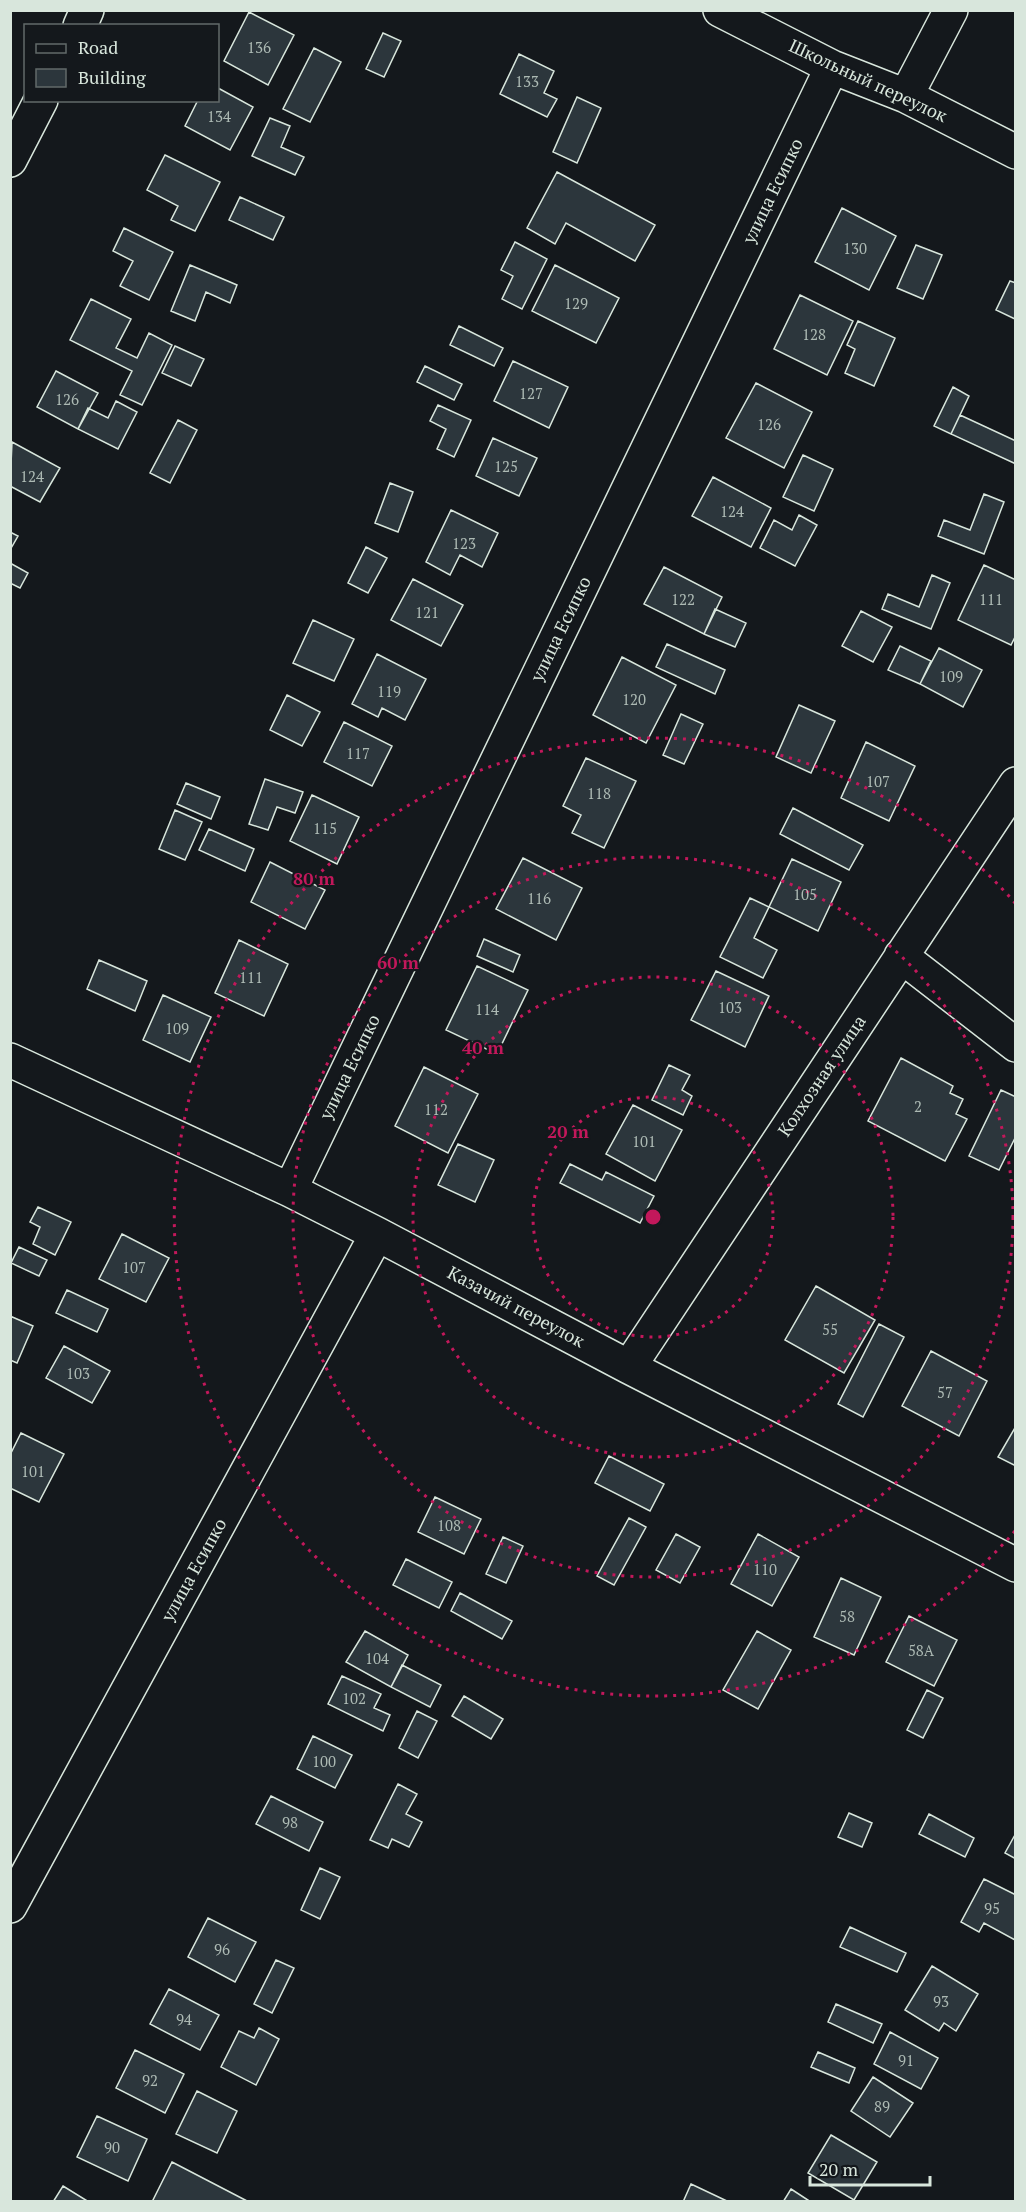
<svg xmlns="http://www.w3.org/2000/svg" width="1026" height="2212" font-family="'PT Serif',serif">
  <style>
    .building { fill: #2c363c; stroke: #d8e6dc; stroke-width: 1.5 }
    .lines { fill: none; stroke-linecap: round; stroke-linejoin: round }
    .minor-casing { stroke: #d8e6dc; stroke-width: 36 }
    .minor { stroke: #14181c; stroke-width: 33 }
    .ring { fill: none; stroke: #c2185b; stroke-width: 3; stroke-dasharray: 3 6 }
    .labels { text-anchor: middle; stroke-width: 4.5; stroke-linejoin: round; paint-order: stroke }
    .number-label { font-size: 15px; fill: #adbab4 }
    .street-label { font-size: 18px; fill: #d8e6dc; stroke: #14181c }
    .centre { fill: #c2185b; stroke: #14181c; stroke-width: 3 }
    .ring-label { font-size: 18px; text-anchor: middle; font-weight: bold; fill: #c2185b; stroke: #14181c; stroke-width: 4.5; stroke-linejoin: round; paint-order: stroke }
  </style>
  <rect width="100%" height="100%" fill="#14181c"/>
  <path class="building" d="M249 12 294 35 268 85 224 61Z
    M383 33 401 41 384 77 366 69Z
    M314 48 341 62 310 122 283 109Z
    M519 54 554 71 544 93 557 99 547 117 500 94Z
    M218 88 253 107 230 150 185 126 198 100H218Z
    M577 97 601 108 577 163 553 152Z
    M270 118 290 126 281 147 304 157 295 175 252 156Z
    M165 155 220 182 195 231 171 220 178 206 147 190Z
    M557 172 655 225 635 261 566 223 555 244 527 228Z
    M240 197 284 217 273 240 229 220Z
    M842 208 896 236 869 290 815 262Z
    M124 228 173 252 149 300 120 286 133 261 113 251Z
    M515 242 547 259 522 309 502 299 513 276 501 270Z
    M916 245 942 255 923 299 897 288Z
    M190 265 237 285 230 303 206 292 195 321 171 311Z
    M555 265 619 298 596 343 532 311Z
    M1010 281 1016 283 1015 319 996 310Z
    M800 295 853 321 827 375 774 349Z
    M91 299 131 319 116 348 137 358 149 333 172 345 142 405 120 395 132 371 70 340Z
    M858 321 895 338 874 386 845 373 855 349 847 345Z
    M459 326 503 348 494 366 450 345Z
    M175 346 204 359 191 386 162 373Z
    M513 361 568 387 549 428 494 401Z
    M425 366 462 384 454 400 417 382Z
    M56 371 98 393 78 429 37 407Z
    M756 383 812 412 784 468 726 438Z
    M953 387 969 396 951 434 934 426Z
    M116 401 137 412 118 449 78 429 88 408 108 418Z
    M438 405 471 420 454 457 437 449 446 429 430 421Z
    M960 415 1016 441V464L951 434Z
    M178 420 197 430 170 483 150 473Z
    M493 438 537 458 519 496 476 476Z
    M12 442 60 468 40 502 10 486Z
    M803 455 833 469 814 511 783 497Z
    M713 477 771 508 751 547 692 516Z
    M390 483 413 492 398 532 375 523Z
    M984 494 1004 502 984 554 938 536 944 520 970 530Z
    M451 510 498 533 482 567 460 555 450 575 426 562Z
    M799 515 817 525 795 566 760 548 774 520 792 530Z
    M10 532 18 536 10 550Z
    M366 547 387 558 368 593 348 583Z
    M10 563 28 573 20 588 10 583Z
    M984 565 1016 580V635L1011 645 958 620Z
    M664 567 722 597 704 634 644 604Z
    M932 575 950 583 931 629 882 609 888 594 919 607Z
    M413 579 463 605 441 646 391 620Z
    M715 609 746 623 735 647 704 634Z
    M861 611 892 627 873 662 842 646Z
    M313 620 354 639 334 681 293 663Z
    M667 644 725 670 715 694 656 667Z
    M900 646 931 661 920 684 888 670Z
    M939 648 982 670 963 707 920 684Z
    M377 654 426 679 405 720 382 708 378 717 352 704Z
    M622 657 676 685 646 743 593 715Z
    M287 695 320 712 302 746 270 730Z
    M799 705 835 721 811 773 776 757Z
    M681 714 703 724 684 764 663 755Z
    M344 722 392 746 372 786 324 762Z
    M866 742 915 766 889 821 841 798Z
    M586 758 636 781 604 848 572 833 581 815 563 806Z
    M265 779 303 792 295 813 277 807 268 830 249 824Z
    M186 783 220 797 211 819 177 804Z
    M312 795 359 817 337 864 290 841Z
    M793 808 863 845 849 870 780 834Z
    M175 810 202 822 185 860 159 849Z
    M209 829 254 849 245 871 199 850Z
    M523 858 582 888 556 940 496 909Z
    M792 859 841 882 818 931 769 907Z
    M270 862 325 890 305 929 251 902Z
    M750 898 769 907 754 938 777 950 763 978 720 957Z
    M484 939 520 955 513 972 477 956Z
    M239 940 288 964 264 1016 215 993Z
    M99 960 147 981 135 1011 87 989Z
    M477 966 528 990 497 1054 446 1030Z
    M716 971 769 996 745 1047 691 1020Z
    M163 995 211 1017 190 1062 143 1040Z
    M901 1058 953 1086 950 1093 963 1099 956 1114 967 1119 945 1161 868 1121Z
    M669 1065 690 1075 682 1090 692 1096 683 1115 652 1100Z
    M424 1067 478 1094 448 1153 395 1126Z
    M1001 1090 1016 1097V1136L999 1170 969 1156Z
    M633 1105 682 1130 655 1181 606 1154Z
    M458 1144 494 1160 475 1202 438 1185Z
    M570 1164 602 1180 606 1172 654 1196 640 1223 560 1183Z
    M38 1207 71 1222 55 1255 33 1244 40 1227 30 1222Z
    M122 1234 169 1258 146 1302 99 1279Z
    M19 1247 47 1260 39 1276 11 1263Z
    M816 1286 875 1320 844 1373 785 1340Z
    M67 1290 108 1309 97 1332 56 1313Z
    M10 1316 33 1326 17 1363 10 1360Z
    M879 1324 904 1337 863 1417 838 1404Z
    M64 1346 110 1371 92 1403 46 1378Z
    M931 1351 987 1381 959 1436 902 1406Z
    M1016 1426V1466L998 1457Z
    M21 1433 64 1454 39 1502 10 1488V1455Z
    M609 1456 664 1484 650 1511 595 1483Z
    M435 1497 481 1519 464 1554 418 1532Z
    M629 1518 646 1527 614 1585 597 1576Z
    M676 1534 700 1547 680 1583 656 1570Z
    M758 1534 799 1557 772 1606 731 1584Z
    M503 1537 523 1546 506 1583 486 1574Z
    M406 1559 452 1582 439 1608 393 1585Z
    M841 1578 881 1597 854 1655 814 1637Z
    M460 1593 512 1621 502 1639 451 1611Z
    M909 1616 957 1640 934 1686 886 1662Z
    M365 1631 408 1655 391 1687 346 1662Z
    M757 1631 791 1650 758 1709 723 1690Z
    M402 1665 441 1685 430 1707 391 1687Z
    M342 1676 381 1694 374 1708 390 1715 383 1731 328 1704Z
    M927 1690 943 1698 923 1738 907 1730Z
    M464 1696 503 1719 491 1739 452 1716Z
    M417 1711 437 1721 418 1758 399 1748Z
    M313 1736 352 1755 335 1788 297 1769Z
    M398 1784 417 1794 406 1814 422 1822 409 1847 392 1839 388 1848 370 1840Z
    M271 1796 323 1822 309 1851 256 1824Z
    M849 1813 872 1823 862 1847 838 1837Z
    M929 1814 974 1838 965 1857 919 1834Z
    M1016 1833V1859L1005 1853Z
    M320 1868 340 1877 320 1919 301 1910Z
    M984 1879 1016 1895 1015 1940 984 1923 979 1932 961 1922Z
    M208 1918 256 1942 235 1982 188 1957Z
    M850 1927 906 1953 897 1972 840 1947Z
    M276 1960 294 1968 272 2013 254 2004Z
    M932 1966 978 1994 956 2031 944 2023 939 2031 905 2010Z
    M169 1989 219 2015 200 2050 150 2024Z
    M836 2004 882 2024 873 2043 828 2022Z
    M259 2028 279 2039 256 2085 221 2067 239 2031 254 2038Z
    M890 2032 938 2058 921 2089 874 2064Z
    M135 2050 184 2074 165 2113 116 2088Z
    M818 2052 855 2068 849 2083 811 2067Z
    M873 2077 913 2103 890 2137 851 2111Z
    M197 2091 237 2111 217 2153 176 2134Z
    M97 2116 147 2139 128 2181 77 2157Z
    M831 2135 877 2162 854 2200 808 2173Z
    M172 2162 249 2202H152Z
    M691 2184 729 2202H683Z
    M63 2186 89 2202H53Z
    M791 2189 811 2202H783Z"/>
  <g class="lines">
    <g class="minor-casing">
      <path id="minor" d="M720 10 832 67 906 96 1016 152
        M80 26 87 10
        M906 96 951 10
        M10 160 41 100
        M901 956 1016 1045
        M10 1060 290 1190 377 1234 629 1367 1016 1565
        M290 1190 832 67
        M629 1367 1016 784
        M10 1906 377 1234"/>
    </g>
    <use href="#minor" class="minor"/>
  </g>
  <g class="ring">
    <circle cx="653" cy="1217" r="120"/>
    <circle cx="653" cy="1217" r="240"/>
    <circle cx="653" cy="1217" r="360"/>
    <path d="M1015 1531A479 479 0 1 1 1015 903"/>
  </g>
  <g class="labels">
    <g class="number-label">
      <text x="259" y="53">136</text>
      <text x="527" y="87">133</text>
      <text x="219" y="122">134</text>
      <text x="855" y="254">130</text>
      <text x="576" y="309">129</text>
      <text x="814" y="340">128</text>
      <text x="531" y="399">127</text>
      <text x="67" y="405">126</text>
      <text x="769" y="430">126</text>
      <text x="506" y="472">125</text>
      <text x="32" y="482">124</text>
      <text x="732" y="517">124</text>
      <text x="464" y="549">123</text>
      <text x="683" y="605">122</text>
      <text x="991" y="605">111</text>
      <text x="427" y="618">121</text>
      <text x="951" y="682">109</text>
      <text x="389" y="697">119</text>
      <text x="634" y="705">120</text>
      <text x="358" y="759">117</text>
      <text x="878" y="787">107</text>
      <text x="599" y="799">118</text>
      <text x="325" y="834">115</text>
      <text x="805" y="900">105</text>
      <text x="539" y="904">116</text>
      <text x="251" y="983">111</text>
      <text x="730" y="1013">103</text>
      <text x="487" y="1015">114</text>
      <text x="177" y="1034">109</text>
      <text x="918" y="1112">2</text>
      <text x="436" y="1115">112</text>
      <text x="644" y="1147">101</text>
      <text x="134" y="1273">107</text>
      <text x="830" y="1335">55</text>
      <text x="78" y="1379">103</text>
      <text x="945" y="1398">57</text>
      <text x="33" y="1477">101</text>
      <text x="449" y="1531">108</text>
      <text x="765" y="1575">110</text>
      <text x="847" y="1622">58</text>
      <text x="921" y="1656">58А</text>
      <text x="377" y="1664">104</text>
      <text x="354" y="1704">102</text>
      <text x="324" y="1767">100</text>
      <text x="290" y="1828">98</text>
      <text x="992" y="1914">95</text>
      <text x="222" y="1955">96</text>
      <text x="941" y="2007">93</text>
      <text x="184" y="2025">94</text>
      <text x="906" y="2066">91</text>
      <text x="150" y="2086">92</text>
      <text x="882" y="2112">89</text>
      <text x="112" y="2153">90</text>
    </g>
    <g class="street-label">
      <text transform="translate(868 81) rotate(25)" y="6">Школьный переулок</text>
      <text transform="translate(773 191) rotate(-64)" y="6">улица Есипко</text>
      <text transform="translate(561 629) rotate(-64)" y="6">улица Есипко</text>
      <text transform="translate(350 1067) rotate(-64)" y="6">улица Есипко</text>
      <text transform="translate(822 1076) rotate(-56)" y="6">Колхозная улица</text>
      <text transform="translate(516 1307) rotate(28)" y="6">Казачий переулок</text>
      <text transform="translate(194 1570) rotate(-61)" y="6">улица Есипко</text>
    </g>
  </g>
  <circle cx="653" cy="1217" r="9" class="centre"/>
  <g class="ring-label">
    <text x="314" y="885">80 m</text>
    <text x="398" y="969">60 m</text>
    <text x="483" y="1054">40 m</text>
    <text x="568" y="1138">20 m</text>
  </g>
  <rect width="1026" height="2212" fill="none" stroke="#d8e6dc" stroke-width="24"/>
  <rect x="24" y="24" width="195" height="78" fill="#14181c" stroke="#626a69" stroke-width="1.5"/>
  <rect x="36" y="44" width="30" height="9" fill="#14181c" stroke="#626a69" stroke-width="1.5"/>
  <text x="78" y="54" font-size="18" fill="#d8e6dc">Road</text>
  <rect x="36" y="69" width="30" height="18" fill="#2c363c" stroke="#626a69" stroke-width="1.5"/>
  <text x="78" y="84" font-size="18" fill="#d8e6dc">Building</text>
  <path d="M810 2176v9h120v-9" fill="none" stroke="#d8e6dc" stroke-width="3"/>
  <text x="819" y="2176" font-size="18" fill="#d8e6dc" stroke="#14181c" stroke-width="4.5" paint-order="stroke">20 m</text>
</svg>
